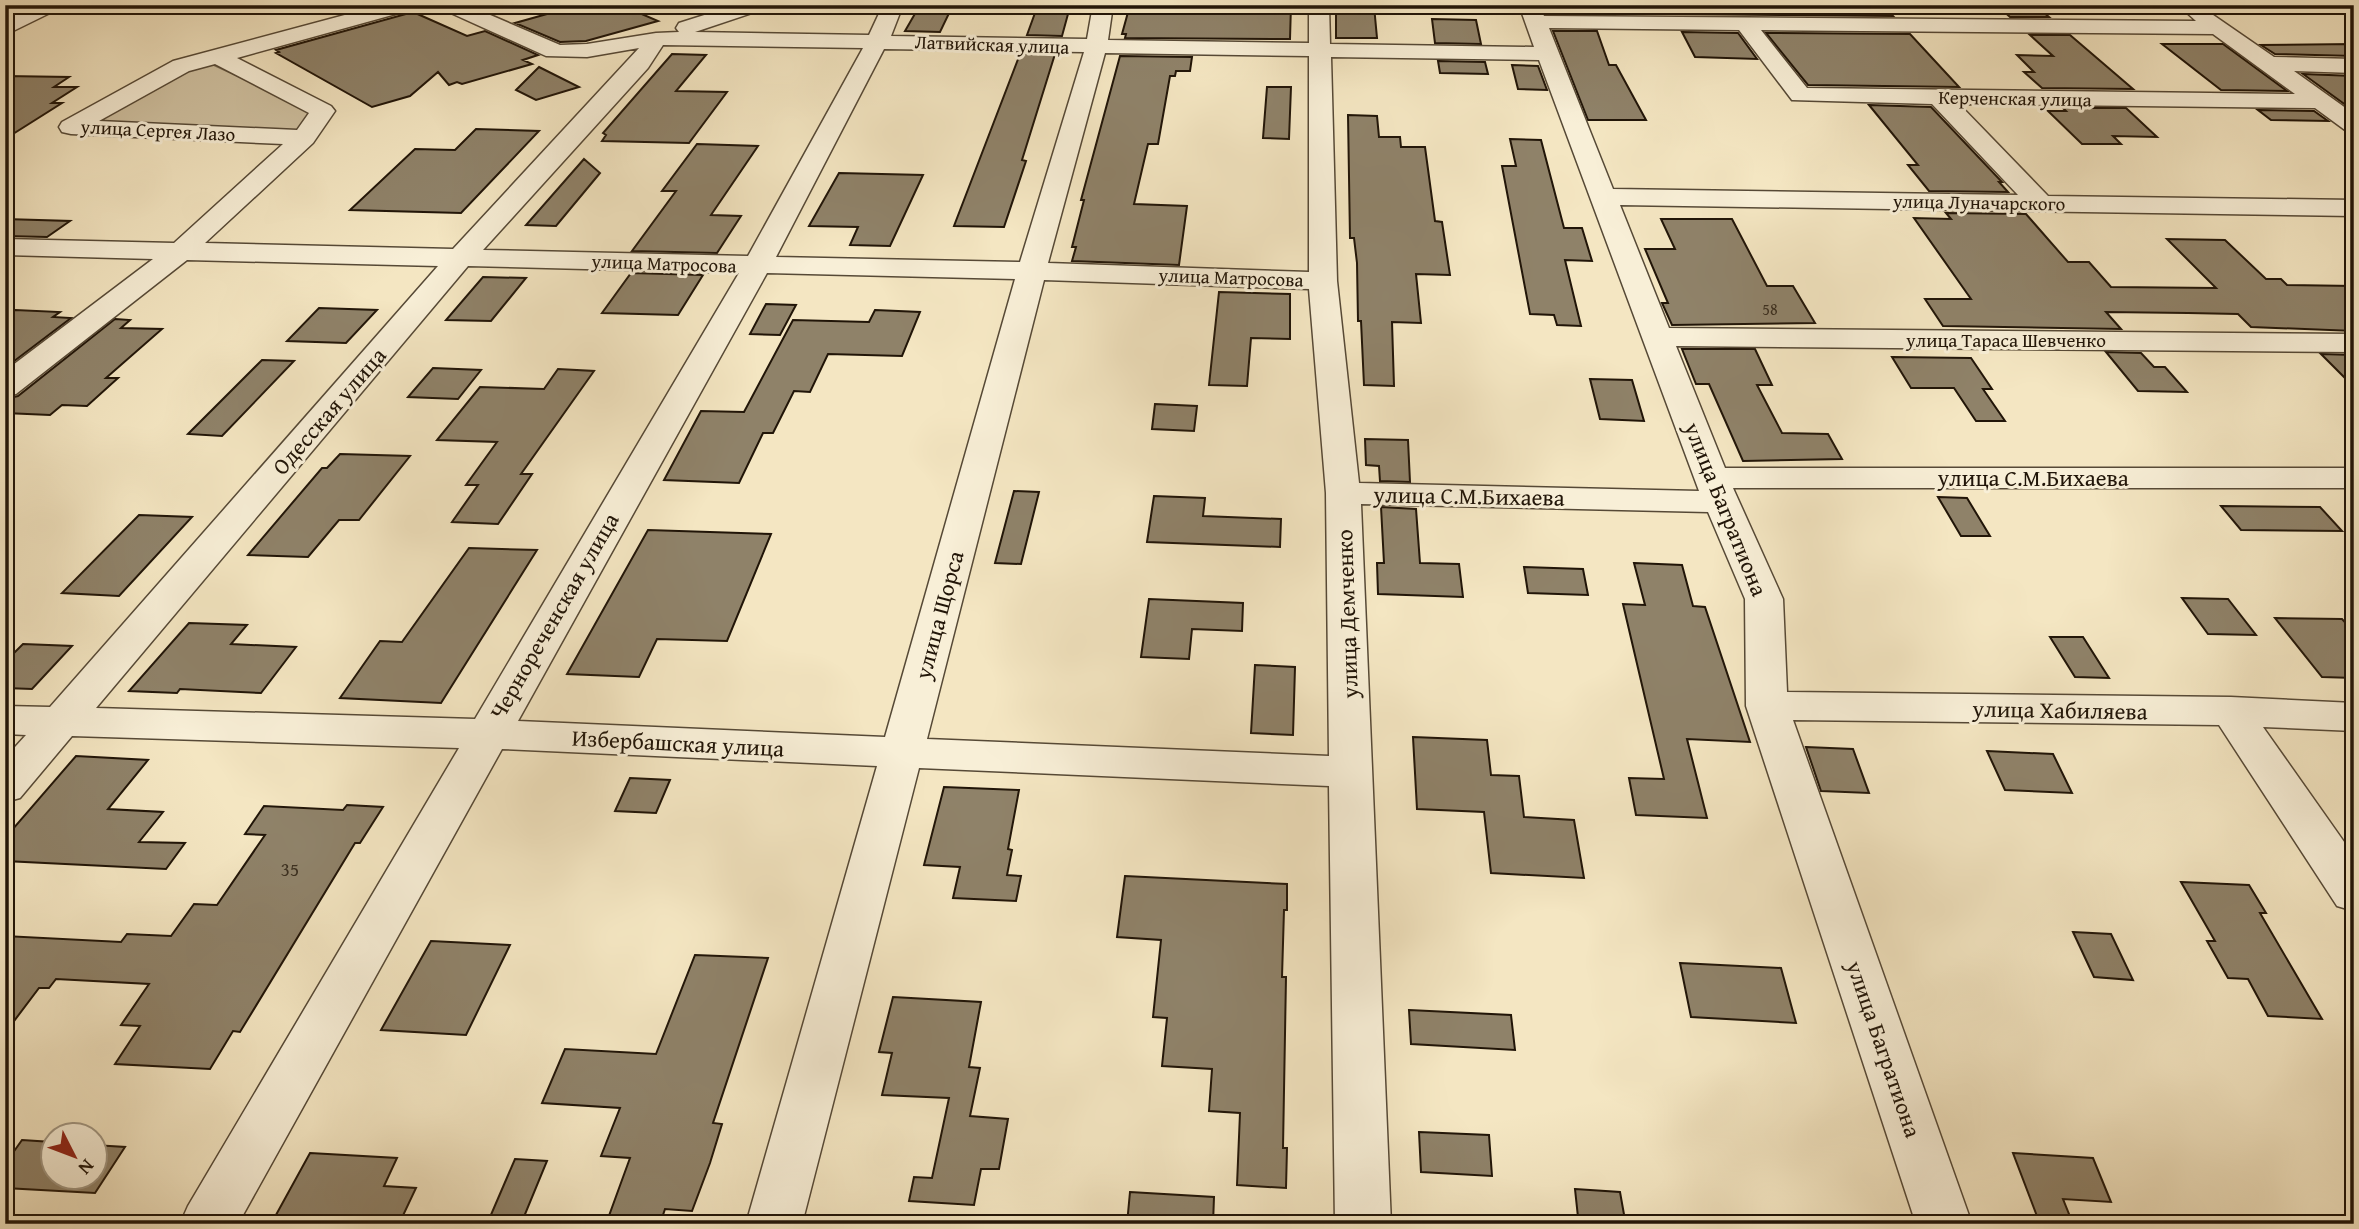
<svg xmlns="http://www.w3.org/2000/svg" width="2359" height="1229" font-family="'Gentium Book Plus',serif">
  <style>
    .green { fill: #d0c2a2; stroke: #786c55; stroke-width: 2 }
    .building { fill: #8f8269; stroke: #211508; stroke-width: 2 }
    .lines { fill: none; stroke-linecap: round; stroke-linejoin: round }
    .minor-casing { stroke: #564936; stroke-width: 3 }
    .minor { fill: #f8efd7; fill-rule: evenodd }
    .labels { text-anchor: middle; stroke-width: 6; stroke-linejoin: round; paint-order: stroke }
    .far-number-label { font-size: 16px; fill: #3c3020 }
    .far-street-label { font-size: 19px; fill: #211508; stroke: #f8efd7 }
    .number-label { font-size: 19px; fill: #3c3020 }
    .street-label { font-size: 23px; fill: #211508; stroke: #f8efd7 }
  </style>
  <rect width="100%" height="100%" fill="#f4e6c2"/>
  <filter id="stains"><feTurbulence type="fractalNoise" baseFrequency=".00286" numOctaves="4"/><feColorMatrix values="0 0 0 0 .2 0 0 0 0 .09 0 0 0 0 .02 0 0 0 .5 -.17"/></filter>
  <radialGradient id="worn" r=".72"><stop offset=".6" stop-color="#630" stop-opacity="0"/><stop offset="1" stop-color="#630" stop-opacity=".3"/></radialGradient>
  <path class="green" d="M212 64 310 110 309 125 292 133 83 124 187 67Z"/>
  <path class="building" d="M579 5H621L658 21 586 41 560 42 515 23Z
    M920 5H953L940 32 905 31Z
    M1130 5H1291L1290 39 1125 38 1126 34H1122Z
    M1336 5 1374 6 1377 38H1336Z
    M1544 5H1587L1590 14 1546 13Z
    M1669 5H1883L1893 16 1674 14Z
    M1999 7H2037L2049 17H2010Z
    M413 12 467 36 485 31 538 55 523 60 532 64 462 84 457 82 449 85 438 72 410 96 372 107 276 53 279 52 276 50Z
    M1035 13 1068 14 1062 36 1027 35Z
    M1432 19 1476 20 1481 44 1435 43Z
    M1553 31H1597L1609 65H1616L1646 120H1588Z
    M1682 32 1738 33 1757 59 1695 57Z
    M1766 33 1910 34 1959 87 1808 85Z
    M2030 35H2070L2133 89 2042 88 2024 72H2034L2017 55 2053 56Z
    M2162 44H2223L2287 91 2221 90Z
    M2354 44V56L2275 54 2261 45Z
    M672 54 706 55 676 91 727 92 689 143 602 141 606 135 603 133Z
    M1020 54H1055L1022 160 1026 161 1004 227 954 226Z
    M1120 56 1192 57 1190 71H1176L1175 76H1170L1158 144H1148L1134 204 1187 206 1179 265 1072 261 1076 247H1072L1084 200H1081Z
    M1438 61 1485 62 1488 74 1440 73Z
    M1512 65 1538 66 1547 90 1518 89Z
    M539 67 579 87 536 100 516 90Z
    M2303 74 2354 76V111Z
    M5 76 69 77 54 87H77L52 103H62L5 139Z
    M1267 87H1291L1289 139 1263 138Z
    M1869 105 1931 107 2002 182H1999L2008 192 1929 191 1908 165H1918Z
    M2063 108H2126L2157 137 2113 136 2121 144H2082L2048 111H2066Z
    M2258 110 2314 111 2328 121 2271 120Z
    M1348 115 1377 116 1379 137H1400L1401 147H1425L1435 221 1442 222 1450 275 1416 274 1421 323 1392 322 1394 386 1364 385 1361 321H1358L1357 263 1354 238H1350Z
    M476 129 539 131 461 213 350 210 415 149 455 150Z
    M1510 139 1541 140 1564 228H1582L1592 261 1565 260 1581 326 1557 325 1554 315 1530 314 1502 166H1516Z
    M697 144 758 146 711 215 741 216 717 253 632 251 676 191H662Z
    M584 159 600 173 556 226 526 225Z
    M839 173 923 175 890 246 850 245 858 227 809 226Z
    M1946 213 2026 214 2068 262H2089L2111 287 2216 288 2167 239 2225 240 2266 279H2281L2287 285 2354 286V331L2251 327 2238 314 2188 313 2106 312 2121 329 1943 326 1925 299H1971L1914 218 1951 219Z
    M5 219 70 221 47 237 5 236Z
    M1661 219H1732L1767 286H1793L1815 323 1672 325 1662 303H1668L1645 249H1675Z
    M631 273 703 275 678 315 602 313Z
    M483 277 526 278 491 321 446 320Z
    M1219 292 1290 294V339L1251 338 1247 386 1209 385Z
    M766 304 796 305 780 335 750 334Z
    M319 308 377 310 346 343 287 341Z
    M15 310 60 312 53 317 71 318 5 368V318Z
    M875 310 920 312 902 356 828 354 810 392 794 391 773 433H763L739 483 664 480 701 411 744 412 793 320 869 322Z
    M115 319 130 320 121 328 162 329 106 378H118L87 406 62 405 50 415 5 413V399L18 396Z
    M1682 349H1755L1772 385H1757L1782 433 1828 434 1842 459 1743 461 1709 384H1696Z
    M2106 352 2141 353 2154 367H2165L2187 392 2138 391Z
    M2321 354 2354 355V387Z
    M1892 357 1971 358 1992 389H1983L2005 421H1976L1954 388H1911Z
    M262 360 294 361 222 436 188 434Z
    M433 368 481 370 458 399 408 397Z
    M558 369 594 371 521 474H532L498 524 452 522 478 485H466L497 442 437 440 480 387 544 389Z
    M1590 379 1632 380 1644 421 1600 419Z
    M1155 404 1197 406 1194 431 1152 429Z
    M1365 439 1408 440 1410 482 1380 481 1379 466 1366 465Z
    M340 454 410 456 359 520H339L308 557 248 555 322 468H327Z
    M1014 491 1039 492 1021 564 995 563Z
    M1154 496 1205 498 1203 516 1281 519 1280 547 1147 542Z
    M1938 497 1967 498 1990 536H1961Z
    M2221 506 2320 507 2342 531 2241 530Z
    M1381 507 1416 509 1420 563 1459 564 1463 597 1378 594 1377 563H1384Z
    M139 515 192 517 119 596 62 593Z
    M648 530 771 534 727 641 657 639 639 677 567 674Z
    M469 548 537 550 441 703 340 698 380 641 402 642Z
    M1634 563 1682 565 1693 606 1705 607 1750 742 1687 739 1707 818 1636 815 1629 778 1664 779 1623 604 1645 605Z
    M1524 567 1583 569 1588 595 1528 593Z
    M2182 598 2228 599 2256 635 2208 634Z
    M1149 599 1243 603 1242 631 1192 629 1189 659 1141 657Z
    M2275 618 2342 619 2354 632V678L2322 677Z
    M189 623 247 625 231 644 296 647 261 693 180 689 177 693 129 691Z
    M2050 637H2083L2109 678 2075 677Z
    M23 644 72 646 32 689 5 688V662Z
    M1255 665 1295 667 1293 735 1251 733Z
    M1413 737 1487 740 1491 775 1519 776 1524 817 1574 820 1584 878 1491 873 1484 812 1417 809Z
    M1806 747 1853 749 1869 793 1821 791Z
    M1987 751 2053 754 2072 793 2005 790Z
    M76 756 148 760 108 809 163 812 139 842 185 843 166 869 5 861V838Z
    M630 778 670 780 656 813 615 811Z
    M944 787 1019 790 1008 849 1012 850 1007 875 1021 876 1016 901 953 898 960 867 924 865Z
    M347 805 383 807 360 843H355L240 1032 233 1031 210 1069 115 1064 140 1026 121 1025 149 984 56 979 49 988H39L5 1033V936L121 942 127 934 171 936 194 904 217 905 265 835 245 834 264 806 343 810Z
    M1125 876 1287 884V910H1284L1282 977H1286L1283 1148H1287L1286 1188 1237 1185 1240 1113 1209 1111 1212 1069 1162 1066 1167 1018 1153 1017 1161 940 1117 937Z
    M2181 882 2249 885 2266 913H2260L2322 1019 2268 1016 2248 979 2228 978 2207 941H2215Z
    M2073 932 2111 934 2133 980 2094 977Z
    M431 941 510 945 466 1035 381 1030Z
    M695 955 768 958 713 1123 722 1124 710 1163 692 1211 665 1209 660 1224H606L630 1158 601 1156 620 1108 542 1103 565 1049 656 1054Z
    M1680 963 1781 968 1796 1023 1691 1017Z
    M893 997 981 1002 969 1067 980 1068 970 1116 1008 1119 999 1169H981L974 1205 909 1201 914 1177 932 1178 949 1098 882 1095 892 1053 879 1052Z
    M1409 1010 1511 1015 1515 1050 1411 1044Z
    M1419 1132 1489 1135 1492 1176 1421 1172Z
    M22 1140 52 1142V1177H94V1145L125 1147 95 1193 5 1188V1164Z
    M310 1153 397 1158 384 1186 416 1188 399 1224H271Z
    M2013 1153 2093 1158 2111 1202 2063 1199 2073 1224H2040Z
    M515 1159 547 1161 521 1224H487Z
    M1575 1189 1620 1192 1625 1220 1578 1217Z
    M1130 1192 1214 1197 1213 1224H1127Z"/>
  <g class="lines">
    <g class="minor-casing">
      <path id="minor" d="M35 5H61L58 9 5 35V20Z
        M382 5H417L414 9 237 58 331 106 335 111 313 143 205 243 453 249 639 48 587 57 546 56 442 9 439 5H467L560 45 587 44 656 33 679 32 676 28 679 23 736 5H767L764 9 695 32 869 35 883 5H903L891 36 1087 39 1093 5H1113L1108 40 1309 43V5H1329L1330 44 1534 47 1519 5H1539L1544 16 2196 21 2186 12 2189 8H2203L2274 57 2354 59V73L2294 71 2354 114V132L2345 130 2315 108 1959 104 2048 196 2354 200V216L1620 205 1669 328 2354 334V352L1676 346 1725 468H2354V488H1733L1783 599 1787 692 2231 697 2354 703V731L2263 727 2354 856V911L2337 906 2219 725 1793 720 1972 1224H1916L1746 706 1745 599 1708 512 1361 504 1391 1224H1335L1329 786 919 768 802 1224H746L877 766 502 749 238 1224H180L188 1206 459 748 72 736 20 798 5 802V758L26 735 5 734V706L50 707 438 266 187 260 16 394 5 396V371L153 259 5 255V239L174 243 283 144 71 134 62 132 59 127 62 122 173 61ZM1549 28 1739 30 1792 100 1932 104 2018 195 1613 189ZM1761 30 2213 34 2295 94 1807 88ZM663 45 863 48 748 256 483 250 648 68ZM884 49 1084 52 1020 262 776 257ZM1105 53 1309 56V272L1048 263ZM1331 57 1539 60 1699 491 1359 483 1337 281ZM215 64 309 113 297 130 99 121 189 71ZM468 266 739 273 475 719 96 708ZM767 273 1015 279 885 737 518 721ZM1044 280 1309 289 1326 493 1329 756 927 739Z"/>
    </g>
    <use href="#minor" class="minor"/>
  </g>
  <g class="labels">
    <g class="far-number-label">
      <text x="1770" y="315">58</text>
    </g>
    <g class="far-street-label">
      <text transform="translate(992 44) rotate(2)" y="7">Латвийская улица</text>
      <text transform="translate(2015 98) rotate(1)" y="7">Керченская улица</text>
      <text transform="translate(158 130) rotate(3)" y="7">улица Сергея Лазо</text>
      <text transform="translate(1979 202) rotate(1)" y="7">улица Луначарского</text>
      <text transform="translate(664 263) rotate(2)" y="7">улица Матросова</text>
      <text transform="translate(1231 277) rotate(2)" y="7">улица Матросова</text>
      <text x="2006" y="347">улица Тараса Шевченко</text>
    </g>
    <g class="number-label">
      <text x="290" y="876">35</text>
    </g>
    <g class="street-label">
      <text transform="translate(329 411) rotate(-49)" y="8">Одесская улица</text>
      <text x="2033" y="486">улица С.М.Бихаева</text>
      <text transform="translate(1469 496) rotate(1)" y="8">улица С.М.Бихаева</text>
      <text transform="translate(1726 509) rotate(68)" y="8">улица Багратиона</text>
      <text transform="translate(1347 614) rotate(-92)" y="8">улица Демченко</text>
      <text transform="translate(939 615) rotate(-75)" y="8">улица Щорса</text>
      <text transform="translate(554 616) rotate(-60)" y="8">Чернореченская улица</text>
      <text transform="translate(2060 710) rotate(1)" y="8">улица Хабиляева</text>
      <text transform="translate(678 743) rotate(3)" y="8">Избербашская улица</text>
      <text transform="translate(1884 1049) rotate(71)" y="8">улица Багратиона</text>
    </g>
  </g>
  <rect width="2359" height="1229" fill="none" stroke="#f4e6c2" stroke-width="28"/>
  <rect x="7" y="7" width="2345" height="1215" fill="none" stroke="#211508" stroke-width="3.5"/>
  <rect x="14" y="14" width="2331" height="1201" fill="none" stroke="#211508" stroke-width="2"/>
  <g transform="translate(74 1156) rotate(132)"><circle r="33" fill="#f8efd7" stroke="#a29884" stroke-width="2"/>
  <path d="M0-5L12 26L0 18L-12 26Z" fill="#8f2418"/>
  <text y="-10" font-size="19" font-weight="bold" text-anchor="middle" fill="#211508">N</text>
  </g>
  <rect width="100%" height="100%" filter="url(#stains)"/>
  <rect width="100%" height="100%" fill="url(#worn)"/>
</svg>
